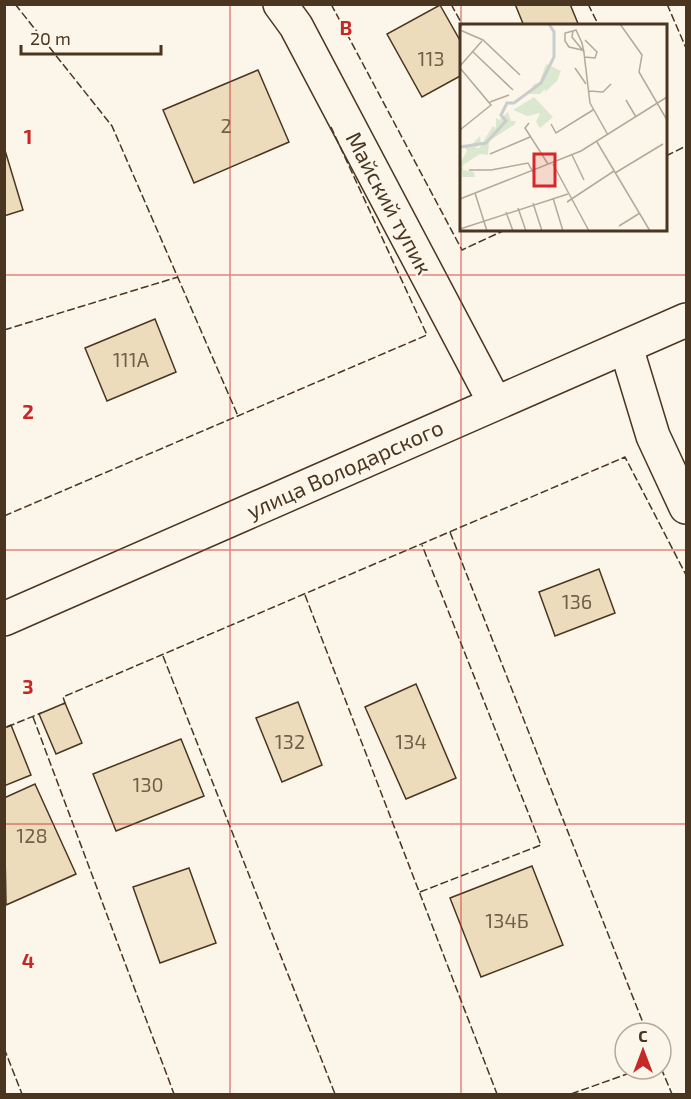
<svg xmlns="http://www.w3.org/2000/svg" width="691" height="1099" font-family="'Exo 2',sans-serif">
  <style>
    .building { fill: #ecdcbc; stroke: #4a3520; stroke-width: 1.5 }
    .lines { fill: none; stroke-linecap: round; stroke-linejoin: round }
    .minor-casing { stroke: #4a3520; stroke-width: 36 }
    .major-casing { stroke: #4a3520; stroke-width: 36 }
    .minor { stroke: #fbf6e9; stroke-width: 33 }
    .major { stroke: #fbf6e9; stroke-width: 33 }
    .fence { stroke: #4a3520; stroke-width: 1.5; stroke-dasharray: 8 3; stroke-linecap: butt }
    .grid { fill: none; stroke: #c62828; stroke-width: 1.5; stroke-opacity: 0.55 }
    .labels { text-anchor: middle; stroke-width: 4.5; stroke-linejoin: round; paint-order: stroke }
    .number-label { font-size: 20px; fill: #725f47 }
    .street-label { font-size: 22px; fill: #4a3520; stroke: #fbf6e9 }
    .inset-river { fill: none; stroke: #c9cecd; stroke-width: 3 }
    .inset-road { fill: none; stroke: #b4a999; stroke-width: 1.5 }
    .view { fill: #d62828; fill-opacity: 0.15; stroke: #d62828; stroke-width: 3 }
    .inset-edge { fill: none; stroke: #4a3520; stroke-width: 3 }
    .grid-label { font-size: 20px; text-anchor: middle; font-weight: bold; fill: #c62828; stroke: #fbf6e9; stroke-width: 4.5; stroke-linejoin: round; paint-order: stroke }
  </style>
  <rect width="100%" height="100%" fill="#fbf6e9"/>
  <path class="building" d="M515 4H570L579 26H524Z
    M440 5 462 44V75L422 97 387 34Z
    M258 70 289 142 194 183 163 110Z
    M4 147 23 210 4 216Z
    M155 319 176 372 107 401 85 348Z
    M599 569 615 613 555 636 539 592Z
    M416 684 456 778 406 799 365 707Z
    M298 702 322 765 282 782 256 718Z
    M65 703 82 743 56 754 39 714Z
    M11 725 31 775 4 786V728Z
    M181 739 204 796 116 831 93 774Z
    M35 784 76 874 6 905 4 798Z
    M532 866 563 945 481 977 450 898Z
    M189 868 216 943 160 963 133 887Z"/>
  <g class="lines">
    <g class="minor-casing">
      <path id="minor" d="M280 4 296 26 495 403
        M626 347 653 436 686 507"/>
    </g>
    <g class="major-casing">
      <path id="major" d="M4 619 686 320"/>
    </g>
    <use href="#minor" class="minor"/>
    <use href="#major" class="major"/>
    <path class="fence" d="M15 4 112 126 238 416
      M331 4 462 250 505 230
      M451 4 463 26
      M588 4 599 26
      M667 4 686 48
      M666 156 686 146
      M4 330 178 277
      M4 516 427 335 331 127
      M450 532 647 1033
      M305 595 497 1094
      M163 656 335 1094
      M63 704 65 703 63 697 625 457 686 575
      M33 717 174 1094
      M7 727 41 713
      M420 892 541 845 422 545
      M4 1048 22 1094
      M661 1068 672 1094
      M571 1094 641 1069
      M685 1094H686"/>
  </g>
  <path class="grid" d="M230 4V1094M461 4V1094M4 275H686M4 550H686M4 824H686"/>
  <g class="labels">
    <g class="number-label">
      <text x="431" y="66">113</text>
      <text x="226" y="133">2</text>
      <text x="131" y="367">111А</text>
      <text x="577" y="609">136</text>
      <text x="290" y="749">132</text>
      <text x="411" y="749">134</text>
      <text x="148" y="792">130</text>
      <text x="32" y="843">128</text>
      <text x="507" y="928">134Б</text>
    </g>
    <g class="street-label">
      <text transform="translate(389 203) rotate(62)" y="8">Майский тупик</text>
      <text transform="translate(345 469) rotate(-24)" y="8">улица Володарского</text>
    </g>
  </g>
  <g transform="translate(460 24)">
    <rect width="207" height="207" fill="#fbf6e9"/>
    <path d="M86 40 89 41 84 54 91 42 101 47 97 57 85 68V65L80 70H68L74 60 81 58 84 56 80 57ZM74 73 93 93 80 104 76 98 80 89 67 92 53 86ZM48 88 51 97H56L54 101 29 117 28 131 20 130 3 141V146L14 148 15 153H2L0 139 7 127 3 121 10 122 20 112 21 120 15 124H19L33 102 36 104V94L39 96Z" fill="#dce7d0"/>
    <path class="inset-river" d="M0 123 26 119 46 97 41 91 47 79H54L81 59 94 33V8L89 0"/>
    <path class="inset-road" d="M2 0 0 6 23 16 60 51M160 0 182 31 179 48 207 96M113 7 105 9V17L109 23 122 26M12 27 53 66M124 28 112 13 113 7 116 6 122 19 124 28V29L130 79 148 111M124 33 135 34 137 28 125 16M0 42 22 17M0 44 31 81 0 106M115 44 126 60M129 67 143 68 151 60M166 76 176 93M30 78 49 71M69 99 65 104 88 140M91 100 96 109 133 86M137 118 190 207M30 130 70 113M112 131 124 156M93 140 129 207M9 146H31L68 139 73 148M155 149 203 120M15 169 27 207M93 174 103 207M0 175 121 127 207 73M107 178 154 147M73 179 82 207M58 184 66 207M46 188 53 207M159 202 180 189M0 205 108 170"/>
    <path class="view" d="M74 130H95V162H74Z"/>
    <rect width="207" height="207" class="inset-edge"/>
  </g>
  <g class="grid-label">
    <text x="346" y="35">B</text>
    <text x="28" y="144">1</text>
    <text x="28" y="419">2</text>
    <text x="28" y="694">3</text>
    <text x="28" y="968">4</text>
  </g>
  <rect width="691" height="1099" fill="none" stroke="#4a3520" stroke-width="12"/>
  <g transform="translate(643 1051)"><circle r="28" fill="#fbf6e9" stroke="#b4a999" stroke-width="1.5"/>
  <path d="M0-4.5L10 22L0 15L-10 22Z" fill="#c62828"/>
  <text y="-9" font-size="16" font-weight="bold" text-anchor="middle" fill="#4a3520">С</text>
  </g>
  <path d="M21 45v9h140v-9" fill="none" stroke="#4a3520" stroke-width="3"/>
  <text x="30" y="45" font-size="18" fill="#4a3520" stroke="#fbf6e9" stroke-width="4.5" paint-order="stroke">20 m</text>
</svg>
